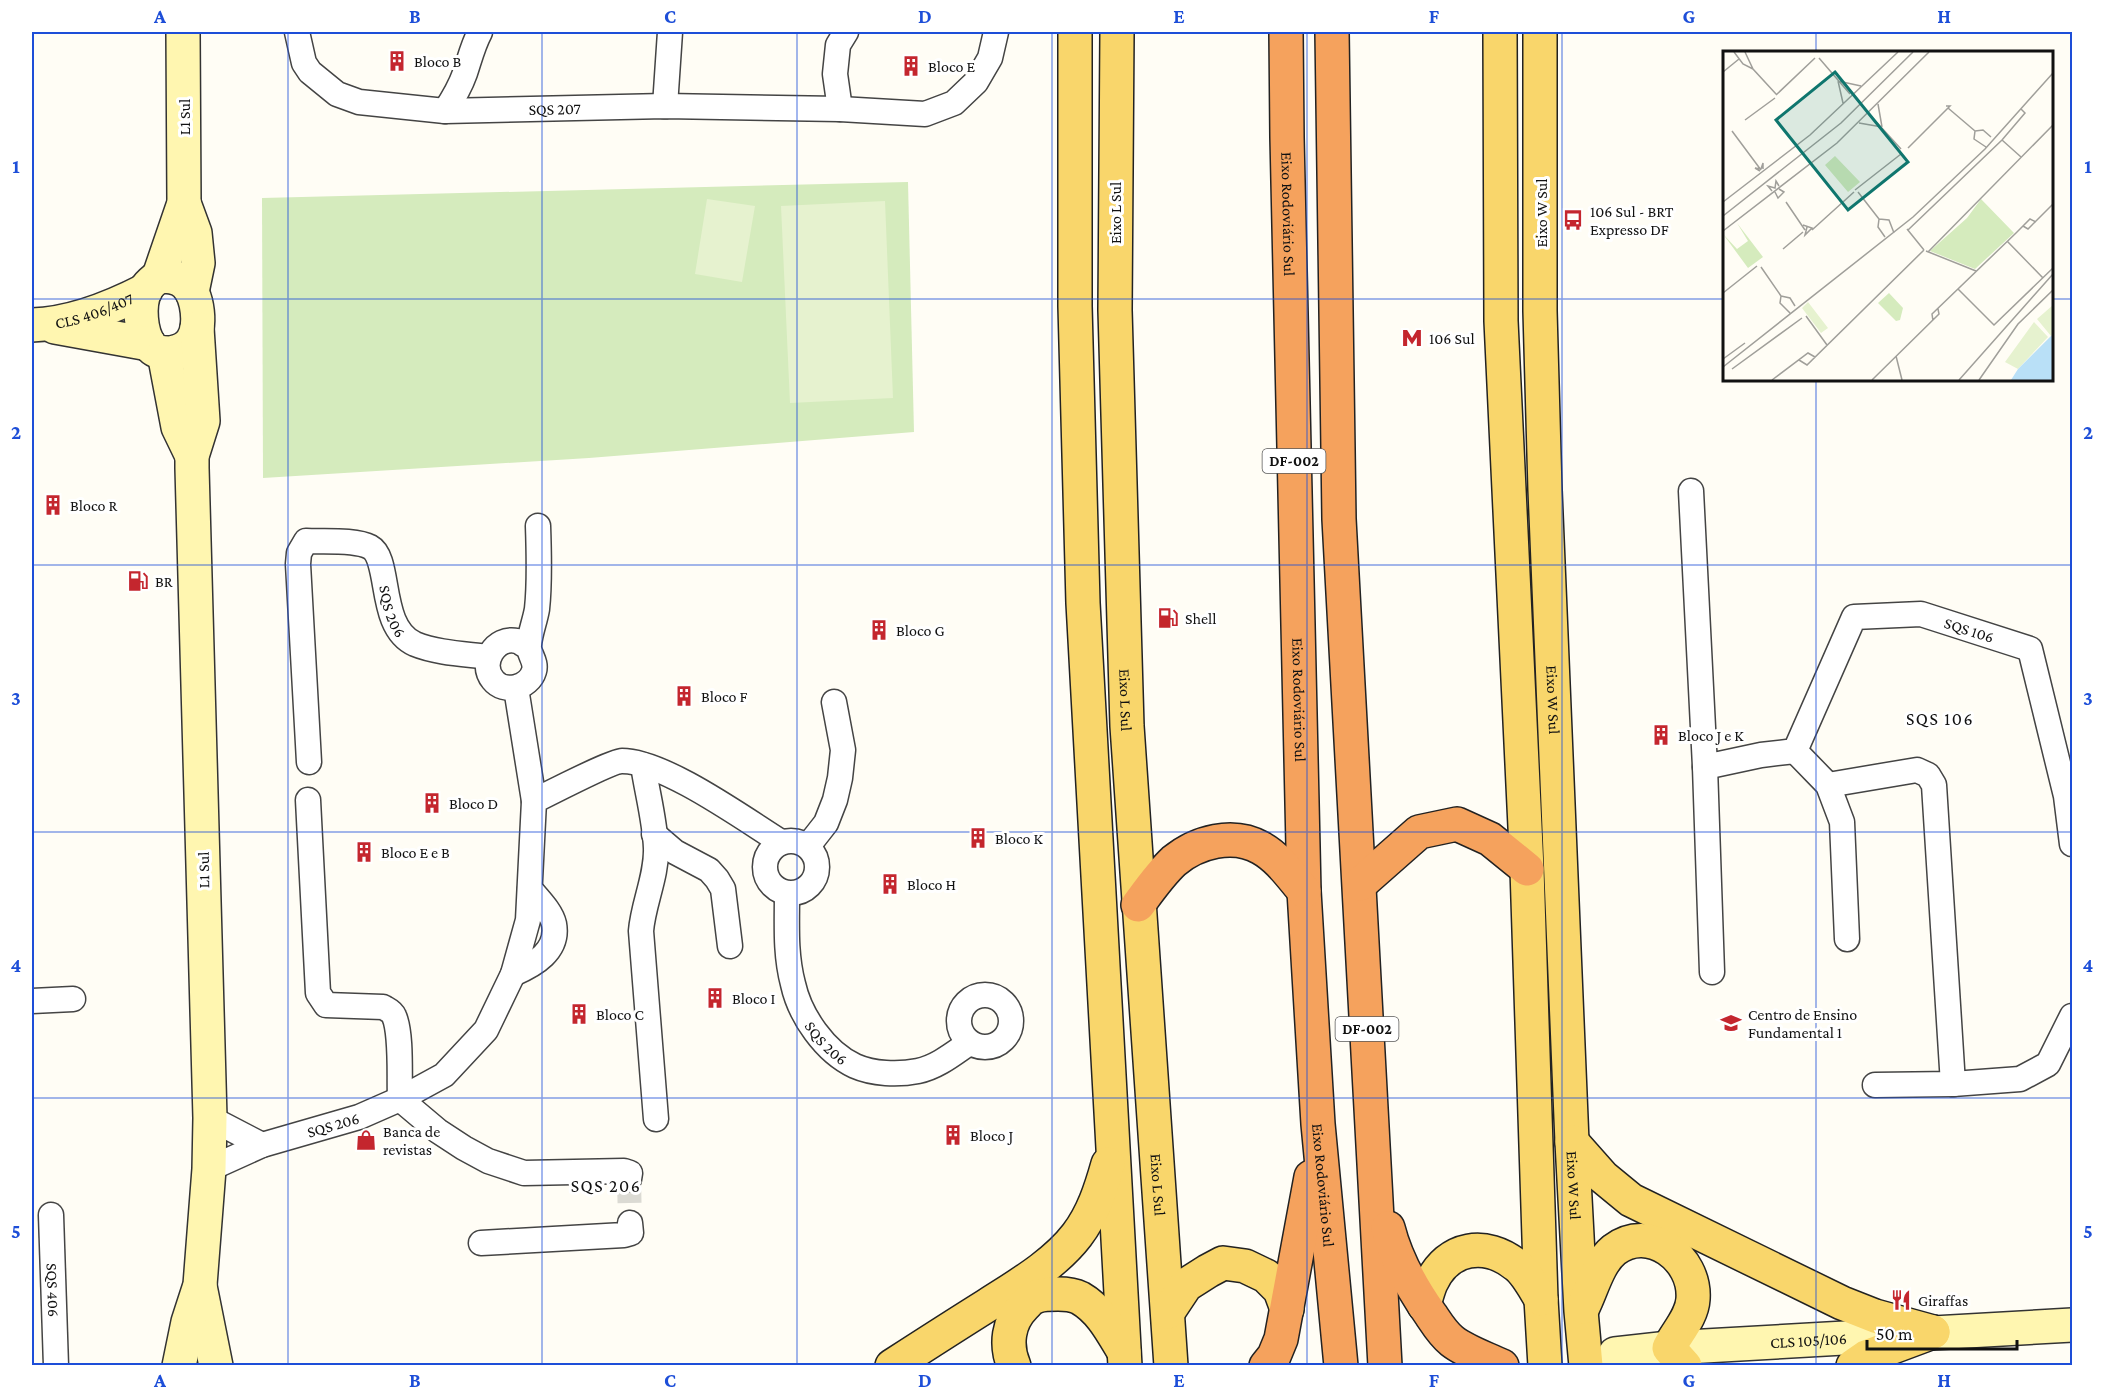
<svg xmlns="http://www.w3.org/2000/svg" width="2104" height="1397" font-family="'Crimson Pro',serif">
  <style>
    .green { fill: #d5ebbd }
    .pitch { fill: #e6f2cf }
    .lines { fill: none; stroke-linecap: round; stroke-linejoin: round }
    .street-tunnel { stroke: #dbdad3; stroke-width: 24; stroke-dasharray: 24 12; stroke-linecap: butt }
    .street-casing { stroke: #444; stroke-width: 27 }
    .secondary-casing { stroke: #333; stroke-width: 36 }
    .primary-casing { stroke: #222; stroke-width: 36 }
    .highway-casing { stroke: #222; stroke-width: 36 }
    .street { stroke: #fff; stroke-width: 24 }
    .secondary { stroke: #fff6b0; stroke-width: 33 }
    .primary { stroke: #f9d66b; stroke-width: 33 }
    .highway { stroke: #f5a25d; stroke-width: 33 }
    .grid { fill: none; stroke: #1d4ed8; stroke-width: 1.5; stroke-opacity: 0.55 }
    .labels { text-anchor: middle; stroke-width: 6; stroke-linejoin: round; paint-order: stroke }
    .shield { fill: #fff; stroke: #585858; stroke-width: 1.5 }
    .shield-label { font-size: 15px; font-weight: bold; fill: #111 }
    .poi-label { font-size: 16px; fill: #111; stroke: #fff; text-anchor: start }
    .street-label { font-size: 16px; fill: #111; stroke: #fff }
    .neighbourhood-label { font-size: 18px; letter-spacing: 1.5px; fill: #111; stroke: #fff }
    .inset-road { fill: none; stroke: #a09f9a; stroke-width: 1.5 }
    .view { fill: #0f766e; fill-opacity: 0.15; stroke: #0f766e; stroke-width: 3 }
    .inset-edge { fill: none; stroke: #111; stroke-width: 3 }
    .neatline { fill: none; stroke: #1d4ed8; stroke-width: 2 }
    .grid-label { font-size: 20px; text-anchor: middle; font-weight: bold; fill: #1d4ed8 }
  </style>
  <rect width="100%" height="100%" fill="#fffdf5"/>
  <path class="green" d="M908 182 914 432 589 458 263 478 262 198Z"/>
  <path class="pitch" d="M707 199 755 206 742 282 695 274Z
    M885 201 893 398 790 403 781 206Z"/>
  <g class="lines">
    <path class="street-tunnel" d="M629 1179 630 1223"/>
    <g class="street-casing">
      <g id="street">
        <path id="s1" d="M297 32 304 63 310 72 337 94 359 102 445 111 665 106 840 109 925 114 954 103 976 82 990 58 996 32"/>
        <path d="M665 106 670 32"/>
        <path d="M840 109 835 74 838 45 846 32"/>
        <path d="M445 111C453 99 460 87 465 73 470 58 473 45 480 32"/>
        <path id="s2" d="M1691 491 1705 767 1761 755 1795 751 1854 617 1921 614 2030 649 2066 796 2072 844"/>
        <path d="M529 648C525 646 521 642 517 641 495 636 479 663 493 680 504 694 529 688 534 671 537 661 528 654 529 645 530 633 535 621 537 609 540 582 539 554 538 526"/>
        <path d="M516 688 534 801"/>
        <path d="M1795 751 1828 785 1842 822 1847 939"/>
        <path id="s3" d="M309 762 298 564 299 553 306 541C323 542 355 539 370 547 392 559 377 627 415 644 437 653 465 654 488 657"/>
        <path d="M643 765C647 792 655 821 656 848 657 876 643 904 641 931L656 1119"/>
        <path d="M1705 767 1712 972"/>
        <path d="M1828 785 1917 770 1928 775 1934 785 1953 1084"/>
        <path d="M308 800 318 993 326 1005 383 1007C388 1010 392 1011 394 1016 402 1034 399 1078 400 1099L438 1131 464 1148 488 1161 524 1173 624 1171 630 1173 629 1179"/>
        <path d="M654 834 675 852 709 870 717 879 723 889 730 946"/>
        <circle cx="791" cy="867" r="26"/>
        <path d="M808 846 826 823 835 800 840 778 843 750 834 702"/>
        <path id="s4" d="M787 894C787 924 785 954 793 984 800 1016 825 1052 855 1066 873 1074 898 1075 918 1071 937 1067 953 1054 969 1043"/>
        <path d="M513 974C534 965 559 951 554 924 551 911 538 899 530 889"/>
        <circle cx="985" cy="1021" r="26"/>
        <path d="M32 1001 73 999"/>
        <path d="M1875 1085 1953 1084 2020 1079 2048 1064 2072 1016"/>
        <path d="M210 1118 262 1145"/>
        <path id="s5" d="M209 1169 262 1145 359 1117 400 1099 444 1075 486 1030 513 974 528 920 534 801C548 794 612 761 622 761 664 761 744 819 781 842"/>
        <path id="s6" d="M51 1215 56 1366"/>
        <path d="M481 1243 624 1235 631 1233 630 1223"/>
      </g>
    </g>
    <g class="secondary-casing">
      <g id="secondary">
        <path d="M184 203 195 233 198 263 192 292"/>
        <path d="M159 276 184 203 183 32"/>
        <path d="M159 276C169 276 179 277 186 284 198 296 202 326 192 341 184 353 161 358 151 347 140 333 138 304 146 289 149 283 155 280 159 276Z"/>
        <path id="s7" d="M32 325C72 324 111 308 146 290"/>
        <path d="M55 327 149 344"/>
        <path d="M164 353 178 427 192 456"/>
        <path d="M200 1286 216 1366"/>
        <path id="s8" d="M1615 1354 1669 1348 2072 1325"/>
        <path d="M179 1366 188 1322 200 1285 209 1169 210 1118 192 468V456L203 421 197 328"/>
      </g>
    </g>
    <g class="primary-casing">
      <g id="primary">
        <path d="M1075 32V306L1083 603 1125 1366"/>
        <path id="s9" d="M1117 32 1115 310 1127 726 1171 1366"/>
        <path d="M1500 32 1501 321 1527 869 1541 1299 1545 1366"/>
        <path id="s10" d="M1540 32V311L1545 490 1572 1142 1581 1311 1586 1366"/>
        <path d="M1572 1142 1603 1177 1631 1200 1842 1303 1875 1316 1933 1332"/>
        <path d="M1424 1305C1426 1298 1428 1290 1431 1283 1448 1246 1486 1241 1516 1265 1526 1272 1534 1288 1541 1299"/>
        <path d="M1583 1307C1592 1289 1598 1263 1614 1250 1649 1223 1696 1258 1693 1299 1692 1317 1677 1332 1669 1348L1685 1366"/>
        <path d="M1168 1312 1186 1285 1208 1271 1223 1263 1245 1266 1266 1276 1280 1290 1287 1309"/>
        <path d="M892 1366C923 1346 954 1326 986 1306 1017 1286 1054 1265 1077 1235 1093 1214 1101 1189 1108 1164"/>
        <path d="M1014 1366C1005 1345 1008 1322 1024 1306 1027 1303 1031 1298 1035 1297 1041 1294 1051 1294 1058 1294 1065 1294 1074 1295 1080 1298 1101 1310 1112 1332 1124 1352"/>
        <path d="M1853 1366 1866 1357 1933 1332"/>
      </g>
    </g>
    <g class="highway-casing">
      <g id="highway">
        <path id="s11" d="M1286 32 1287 137 1304 891 1318 1124 1341 1366"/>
        <path d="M1332 32 1339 519 1385 1366"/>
        <path d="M1360 884 1419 832 1457 824 1490 839 1527 869"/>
        <path d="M1138 905C1149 890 1160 874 1174 861 1197 842 1233 832 1261 848 1279 858 1291 876 1304 891"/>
        <path d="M1388 1228C1396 1260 1412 1288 1431 1315 1437 1324 1443 1334 1452 1341 1466 1352 1485 1358 1502 1366"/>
        <path d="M1266 1366 1274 1356 1281 1339 1311 1177"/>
      </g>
    </g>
    <use href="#street" class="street"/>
    <use href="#secondary" class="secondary"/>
    <use href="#primary" class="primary"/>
    <use href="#highway" class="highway"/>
  </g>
  <path class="grid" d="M288 32V1366M542 32V1366M797 32V1366M1052 32V1366M1307 32V1366M1562 32V1366M1816 32V52M32 299H1724M2052 299H2072M1816 380V1366M32 565H2072M32 832H2072M32 1098H2072"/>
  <defs>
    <g id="building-bare" transform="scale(1.62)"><path d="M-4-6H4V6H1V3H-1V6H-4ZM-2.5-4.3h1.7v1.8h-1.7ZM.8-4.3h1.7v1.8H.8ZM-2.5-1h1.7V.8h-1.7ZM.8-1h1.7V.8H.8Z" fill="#c4262e" stroke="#fff" stroke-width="2.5" paint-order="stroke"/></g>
    <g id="bus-bare" transform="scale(1.62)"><path d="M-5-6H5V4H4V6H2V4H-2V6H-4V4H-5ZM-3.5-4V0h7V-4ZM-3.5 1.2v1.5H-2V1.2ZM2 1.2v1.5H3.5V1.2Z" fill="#c4262e" stroke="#fff" stroke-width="2.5" paint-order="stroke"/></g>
    <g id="metro-bare" transform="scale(1.62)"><path d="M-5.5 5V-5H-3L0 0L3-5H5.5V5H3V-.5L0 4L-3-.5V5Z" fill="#c4262e" stroke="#fff" stroke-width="2.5" paint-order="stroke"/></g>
    <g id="fuel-bare" transform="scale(1.62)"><path d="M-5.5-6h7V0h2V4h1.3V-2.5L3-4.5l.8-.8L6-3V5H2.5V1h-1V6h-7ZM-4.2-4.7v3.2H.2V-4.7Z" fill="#c4262e" stroke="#fff" stroke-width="2.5" paint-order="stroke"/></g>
    <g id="school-bare" transform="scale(1.62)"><path d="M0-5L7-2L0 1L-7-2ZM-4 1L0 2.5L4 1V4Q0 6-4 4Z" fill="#c4262e" stroke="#fff" stroke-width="2.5" paint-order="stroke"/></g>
    <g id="shop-bare" transform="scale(1.62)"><path d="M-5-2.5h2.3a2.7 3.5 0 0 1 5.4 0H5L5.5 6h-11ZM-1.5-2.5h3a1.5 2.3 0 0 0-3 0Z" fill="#c4262e" stroke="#fff" stroke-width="2.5" paint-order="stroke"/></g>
    <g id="restaurant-bare" transform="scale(1.62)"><path d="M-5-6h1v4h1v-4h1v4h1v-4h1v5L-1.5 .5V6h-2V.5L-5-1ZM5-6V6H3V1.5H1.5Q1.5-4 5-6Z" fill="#c4262e" stroke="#fff" stroke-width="2.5" paint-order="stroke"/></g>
  </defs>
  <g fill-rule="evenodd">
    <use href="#building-bare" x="397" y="61"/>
    <use href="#building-bare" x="911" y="66"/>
    <use href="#bus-bare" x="1573" y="220"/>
    <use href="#metro-bare" x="1412" y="338"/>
    <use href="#building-bare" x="53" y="505"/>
    <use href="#fuel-bare" x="138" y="581"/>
    <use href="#fuel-bare" x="1168" y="618"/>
    <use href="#building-bare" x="879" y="630"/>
    <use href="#building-bare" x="684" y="696"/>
    <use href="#building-bare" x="1661" y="735"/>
    <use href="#building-bare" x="432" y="803"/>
    <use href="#building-bare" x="978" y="838"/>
    <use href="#building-bare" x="364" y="852"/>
    <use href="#building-bare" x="890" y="884"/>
    <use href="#building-bare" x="715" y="998"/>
    <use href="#building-bare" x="579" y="1014"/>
    <use href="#school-bare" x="1731" y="1023"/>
    <use href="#building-bare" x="953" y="1135"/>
    <use href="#shop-bare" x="366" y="1140"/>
    <use href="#restaurant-bare" x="1901" y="1300"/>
  </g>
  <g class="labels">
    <g class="shield">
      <rect x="1262.5" y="449" width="63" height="24" rx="4.5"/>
      <rect x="1335.5" y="1017" width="63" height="24" rx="4.5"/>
    </g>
    <g class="shield-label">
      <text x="1294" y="466">DF-002</text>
      <text x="1367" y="1034">DF-002</text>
    </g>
    <g class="poi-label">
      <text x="414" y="67">Bloco B</text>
      <text x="928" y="72">Bloco E</text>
      <text x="1590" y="217">106 Sul - BRT<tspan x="1590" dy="18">Expresso DF</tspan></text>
      <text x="1429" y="344">106 Sul</text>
      <text x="70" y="511">Bloco R</text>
      <text x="155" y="587">BR</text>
      <text x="1185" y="624">Shell</text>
      <text x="896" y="636">Bloco G</text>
      <text x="701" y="702">Bloco F</text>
      <text x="1678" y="741">Bloco J e K</text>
      <text x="449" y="809">Bloco D</text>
      <text x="995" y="844">Bloco K</text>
      <text x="381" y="858">Bloco E e B</text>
      <text x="907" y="890">Bloco H</text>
      <text x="732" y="1004">Bloco I</text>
      <text x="596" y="1020">Bloco C</text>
      <text x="1748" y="1020">Centro de Ensino<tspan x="1748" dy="18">Fundamental 1</tspan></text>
      <text x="383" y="1137">Banca de<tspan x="383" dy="18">revistas</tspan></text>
      <text x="970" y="1141">Bloco J</text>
      <text x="1918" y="1306">Giraffas</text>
    </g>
    <g class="street-label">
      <text dy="6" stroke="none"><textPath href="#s1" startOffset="297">SQS 207</textPath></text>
      <text transform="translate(184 117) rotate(-90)" y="6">L1 Sul</text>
      <text transform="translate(1115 213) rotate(-90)" y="6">Eixo L Sul</text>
      <text dy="6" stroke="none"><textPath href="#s11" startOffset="182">Eixo Rodoviário Sul</textPath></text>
      <text transform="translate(1541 213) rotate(-90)" y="6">Eixo W Sul</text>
      <text dy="6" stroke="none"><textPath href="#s7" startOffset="64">CLS 406/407</textPath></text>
      <text dy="6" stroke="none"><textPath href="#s3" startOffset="357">SQS 206</textPath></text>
      <text dy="6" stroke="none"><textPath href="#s2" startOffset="632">SQS 106</textPath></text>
      <text dy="6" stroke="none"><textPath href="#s9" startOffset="668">Eixo L Sul</textPath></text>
      <text dy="6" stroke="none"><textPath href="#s11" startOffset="668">Eixo Rodoviário Sul</textPath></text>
      <text dy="6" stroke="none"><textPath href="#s10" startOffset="668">Eixo W Sul</textPath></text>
      <text transform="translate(203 870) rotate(-91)" y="6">L1 Sul</text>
      <text dy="6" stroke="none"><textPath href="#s4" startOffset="159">SQS 206</textPath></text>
      <text dy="6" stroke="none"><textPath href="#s5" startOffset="132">SQS 206</textPath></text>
      <text dy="6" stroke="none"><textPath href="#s9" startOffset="1154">Eixo L Sul</textPath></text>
      <text dy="6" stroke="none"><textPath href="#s11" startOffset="1154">Eixo Rodoviário Sul</textPath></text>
      <text dy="6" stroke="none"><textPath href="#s10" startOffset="1154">Eixo W Sul</textPath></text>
      <text dy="6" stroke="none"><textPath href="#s6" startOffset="75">SQS 406</textPath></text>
      <text dy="6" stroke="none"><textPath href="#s8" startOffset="194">CLS 105/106</textPath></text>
    </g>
    <g class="neighbourhood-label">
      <text x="1940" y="725">SQS 106</text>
      <text x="606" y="1192">SQS 206</text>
    </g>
  </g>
  <g transform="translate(1723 51)">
    <rect width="330" height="330" fill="#fffdf5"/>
    <path d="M112 105 137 131 125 141 102 114ZM258 148 291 182 252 218 207 200 244 167ZM14 172 40 206 25 217 0 183 14 198 25 190ZM166 242 180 257 177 269 173 270 155 252Z" fill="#d5ebbd"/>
    <path d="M85 251 105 277 98 282 79 257ZM330 254V283L328 285 314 268ZM311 271 325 286 295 318 282 311Z" fill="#e6f2cf"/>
    <path d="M330 283V329H288L295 318Z" fill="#b9e0f7"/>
    <path class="inset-road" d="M11 1 20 13 30 18M22 1 30 18 53 43M96 7 127 43M0 21 16 8M115 30 138 35M115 30 120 52M53 44 92 7M155 53 159 76M225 57 252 80M147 64 178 98M22 69 52 47M136 72 159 76M9 80 38 119M252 80 251 88 263 96M252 80 260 79 268 86M279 89 298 106M185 97 227 55H223M37 120 32 117 38 118 40 112V118M132 139 178 103M49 140 45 135 52 137 53 130 56 135M52 141 55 147 61 141 56 138M135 141 156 168M0 151 87 84 175 1M63 151 82 179M0 165 118 72 190 1M156 168 166 169 171 182M156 168 155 176 162 186M80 174 89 177 82 184 84 176M300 175 305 178 330 153M184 178 201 199M89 179 131 141M185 179 279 89 302 62 298 58M0 180 114 92 206 1M284 190 320 227M60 198 80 181M203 200 253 220M205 201 330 74M38 216 58 245M235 238 271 274 330 217M0 242 34 215M58 245 57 252 67 262M58 245 67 247 72 255M83 265 104 294M210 270 209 263 293 182 307 168 313 171M173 305 179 329M0 308 22 292M76 309 84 314 201 199M0 316 190 166 262 98 330 22M9 318 79 267M49 329 85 302 92 306M149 329 216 263 215 258M236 329 330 223M256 329 295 273 330 239"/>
    <path class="view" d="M112 21 185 111 125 159 53 69Z"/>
    <rect width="330" height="330" class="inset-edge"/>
  </g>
  <rect width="2104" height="1397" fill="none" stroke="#ffffff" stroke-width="66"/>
  <path d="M1867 1340v9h150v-9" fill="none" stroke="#111111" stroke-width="3"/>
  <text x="1876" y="1340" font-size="18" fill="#111111" stroke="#ffffff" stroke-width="4.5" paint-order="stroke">50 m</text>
  <rect x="33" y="33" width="2038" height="1331" class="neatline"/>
  <g class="grid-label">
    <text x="160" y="23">A</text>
    <text x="415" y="23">B</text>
    <text x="670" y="23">C</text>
    <text x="925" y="23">D</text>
    <text x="1179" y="23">E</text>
    <text x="1434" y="23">F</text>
    <text x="1689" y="23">G</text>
    <text x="1944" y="23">H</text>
    <text x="16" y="173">1</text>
    <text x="2088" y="173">1</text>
    <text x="16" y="439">2</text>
    <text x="2088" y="439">2</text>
    <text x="16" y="705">3</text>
    <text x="2088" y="705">3</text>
    <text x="16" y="972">4</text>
    <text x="2088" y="972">4</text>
    <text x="16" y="1238">5</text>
    <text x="2088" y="1238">5</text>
    <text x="160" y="1387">A</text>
    <text x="415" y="1387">B</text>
    <text x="670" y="1387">C</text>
    <text x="925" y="1387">D</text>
    <text x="1179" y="1387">E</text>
    <text x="1434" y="1387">F</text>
    <text x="1689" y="1387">G</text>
    <text x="1944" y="1387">H</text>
  </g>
</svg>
